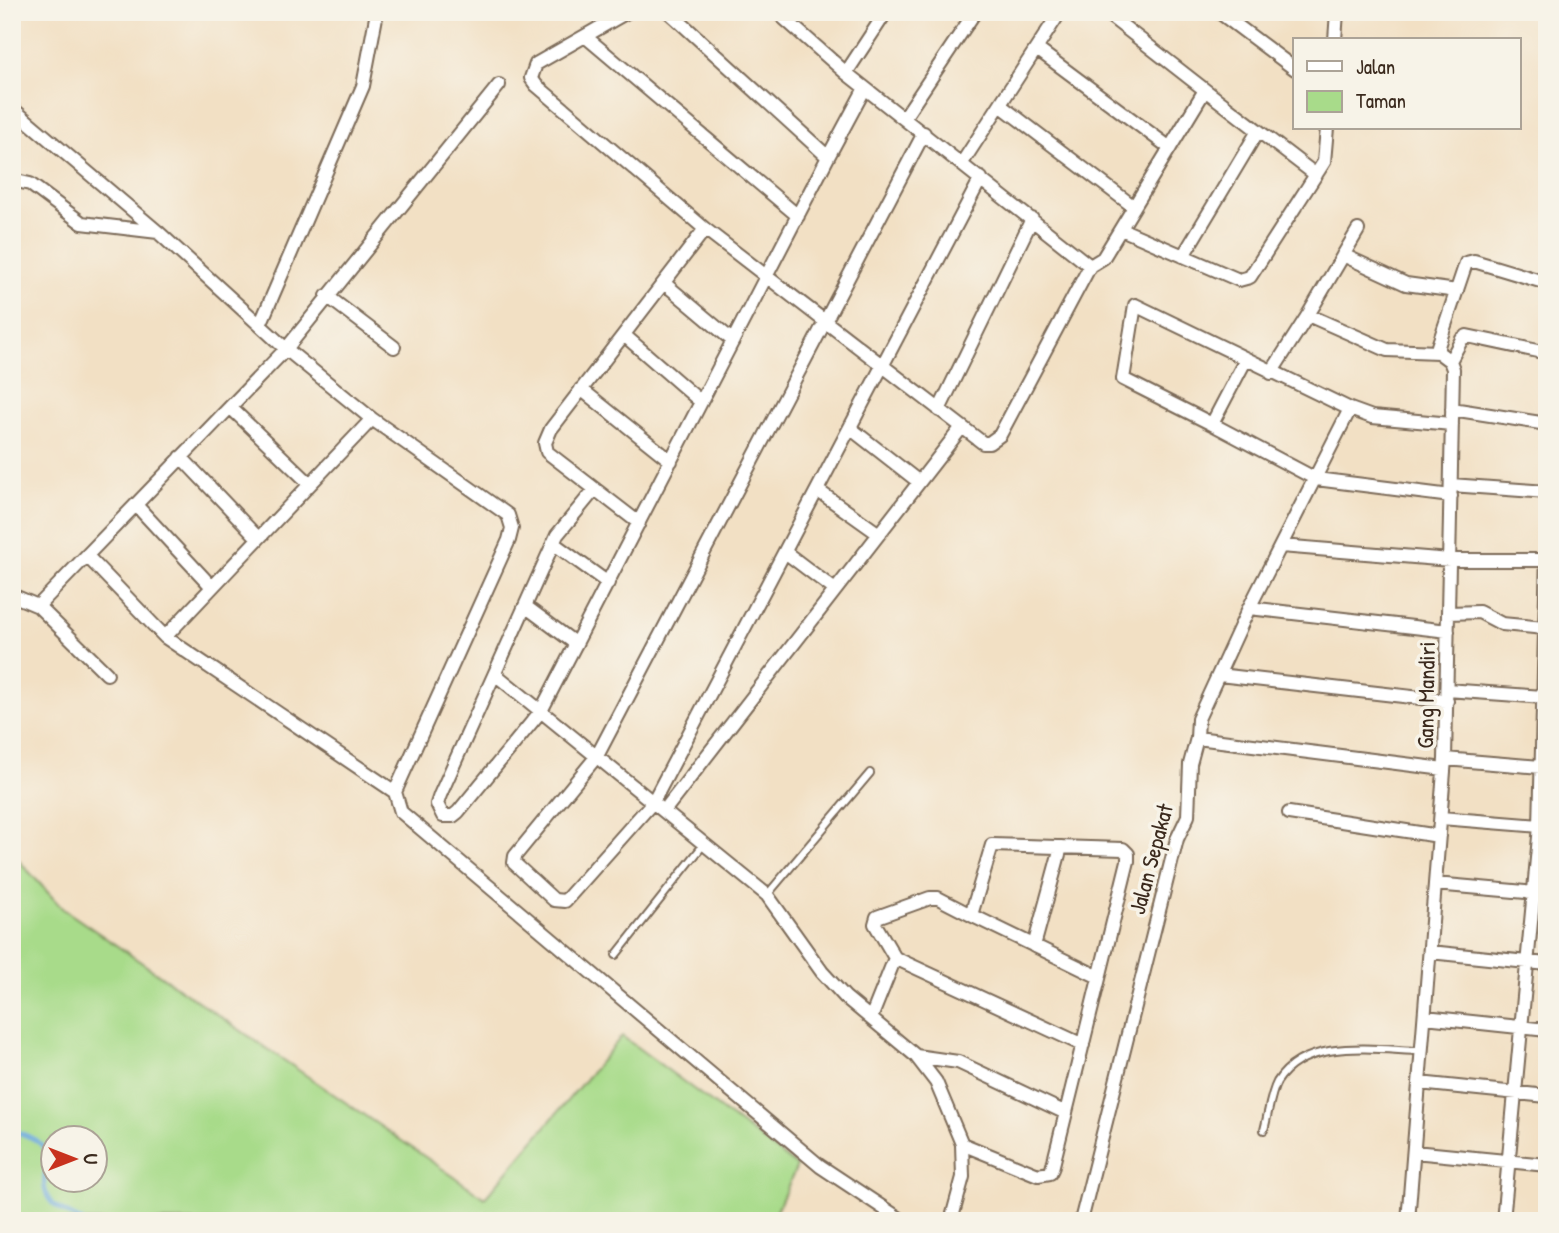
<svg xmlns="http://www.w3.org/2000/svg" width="1559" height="1233" font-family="'Patrick Hand',sans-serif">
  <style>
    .green { fill: #a8db8a; stroke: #728254; stroke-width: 2; fill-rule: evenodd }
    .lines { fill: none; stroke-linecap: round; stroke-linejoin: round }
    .stream { stroke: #69a9dc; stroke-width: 4.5 }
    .lane-casing { stroke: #7b6a58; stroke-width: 10 }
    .street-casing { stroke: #7b6a58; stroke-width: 16 }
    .lane { stroke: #fff; stroke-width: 6 }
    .street { stroke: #fff; stroke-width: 12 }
    .labels { text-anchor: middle; stroke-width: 7; stroke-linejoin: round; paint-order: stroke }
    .street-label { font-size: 23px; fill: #3b2a1e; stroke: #f7f3e8 }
  </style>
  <rect width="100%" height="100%" fill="#f7f3e8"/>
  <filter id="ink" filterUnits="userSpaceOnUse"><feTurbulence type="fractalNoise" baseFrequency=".0143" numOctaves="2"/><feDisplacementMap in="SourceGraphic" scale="14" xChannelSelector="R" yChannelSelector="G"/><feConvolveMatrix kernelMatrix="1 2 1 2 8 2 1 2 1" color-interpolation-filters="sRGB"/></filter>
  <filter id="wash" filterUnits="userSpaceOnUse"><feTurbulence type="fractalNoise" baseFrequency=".00686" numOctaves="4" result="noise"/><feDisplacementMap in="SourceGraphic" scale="28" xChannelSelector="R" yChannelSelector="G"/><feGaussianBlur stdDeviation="1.57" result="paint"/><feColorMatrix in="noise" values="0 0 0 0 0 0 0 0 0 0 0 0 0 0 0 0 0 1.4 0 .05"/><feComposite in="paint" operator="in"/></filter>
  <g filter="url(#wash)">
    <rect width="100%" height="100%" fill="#f2e0c4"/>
    <path class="green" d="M12 853 62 908 485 1198 622 1036 797 1166 772 1221H12ZM52 1138H94V1180H52Z"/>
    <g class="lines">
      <path class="stream" d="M12 1131C76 1147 26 1175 53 1204 60 1211 73 1216 82 1221"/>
    </g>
  </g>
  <g filter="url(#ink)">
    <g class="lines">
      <g class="lane-casing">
        <path id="lane" d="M767 895 870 773
          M616 955 704 844
          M1264 1130C1268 1116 1270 1095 1277 1082 1305 1037 1377 1050 1421 1051"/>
      </g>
      <g class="street-casing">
        <path id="street" d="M627 12 536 64 531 78 536 85 705 229 983 443H989L1000 435 1090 266 846 73 777 12
          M669 12 828 157 865 88
          M1219 12 1295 69
          M586 37 798 216
          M1335 40 1337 12
          M1037 49 1170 148
          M846 73 886 12
          M1205 90 1316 175
          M1000 105 1134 207
          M12 108 158 232 286 349 372 419 508 515 512 528 509 540 395 792 401 812 820 1166 903 1221
          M904 118 975 12
          M924 133 597 756 515 856 514 863 554 900 565 901 653 802 981 178
          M962 163 1060 12
          M12 180 30 184 82 223 158 232
          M1121 229 1239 280 1250 277 1324 162 1327 128
          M1358 230 1308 315 1387 350 1438 352
          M1343 255 1406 284 1457 291
          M1183 256 1258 131
          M1090 266 1103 258 1205 90 1105 12
          M664 283 733 341
          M327 296 394 347
          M260 325 363 86 377 12
          M624 335 701 402
          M1245 361 1212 424 1316 479 1451 496
          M1450 361 1462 339 1467 336 1547 353
          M1271 373 1308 315
          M581 389 671 461
          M230 407 310 484
          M1452 409 1547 424
          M939 410 1032 219
          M1212 424 1123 379 1135 305 1350 409 1372 417 1452 424
          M850 428 919 482
          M181 457 258 538
          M1451 485 1547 492
          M595 489 557 535 440 795 437 804 443 816H453L458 812 541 711 828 157
          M817 490 879 534
          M136 505 212 587
          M639 523 547 452 545 443 551 429 705 229
          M553 543 608 583
          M1281 546 1450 560H1546
          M785 552 835 590
          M87 556 165 637 395 792
          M12 595 38 606 107 674
          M38 606 286 349 499 85
          M525 606 576 644
          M1249 608 1448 631
          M1449 613 1479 612 1502 624 1544 628
          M165 637 372 419
          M495 674 767 895 822 972 845 997 916 1056 936 1082 962 1144 963 1177 951 1221
          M1219 675 1447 701
          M1447 690 1543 697
          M1197 738 1444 769
          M1445 759 1541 767
          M664 811 962 427
          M1289 813 1439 836
          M1441 818 1540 826
          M1435 884 1547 894
          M971 915 1099 977
          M1034 946 1061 847
          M1430 952 1547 964
          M1425 1017 1547 1030
          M871 1018 895 958
          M916 1056 958 1062 1066 1113
          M1419 1083 1547 1096
          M962 1144 1038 1175 1050 1173 1052 1169 1128 861V854L1123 849 992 845 971 915 938 898H930L877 917 875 924 895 958 1083 1045
          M1414 1152 1547 1165
          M1081 1221 1177 839 1188 816 1190 764 1197 738 1198 719 1249 608 1350 409
          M1408 1221 1445 759 1453 369 1450 361 1438 352V346L1466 263 1474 261 1547 283
          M1503 1221 1540 826 1547 553"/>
      </g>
      <use href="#lane" class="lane"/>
      <use href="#street" class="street"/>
    </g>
  </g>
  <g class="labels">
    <g class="street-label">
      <text transform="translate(1426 695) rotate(-89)" y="8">Gang Mandiri</text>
      <text transform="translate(1151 859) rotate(-75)" y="8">Jalan Sepakat</text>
    </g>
  </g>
  <rect width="1559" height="1233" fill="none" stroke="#f7f3e8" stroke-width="42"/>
  <rect x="1293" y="38" width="228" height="91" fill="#f7f3e8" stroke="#aca397" stroke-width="2"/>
  <rect x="1307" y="61" width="35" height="10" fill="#ffffff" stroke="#aca397" stroke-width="2"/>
  <text x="1356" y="74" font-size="21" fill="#3b2a1e">Jalan</text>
  <rect x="1307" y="91" width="35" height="21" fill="#a8db8a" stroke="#aca397" stroke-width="2"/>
  <text x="1356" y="108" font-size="21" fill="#3b2a1e">Taman</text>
  <g transform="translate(74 1159) rotate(90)"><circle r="33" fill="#f7f3e8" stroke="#aca397" stroke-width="2"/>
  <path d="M0-5L12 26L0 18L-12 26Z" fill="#c8321e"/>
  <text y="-10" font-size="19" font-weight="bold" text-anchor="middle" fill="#3b2a1e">U</text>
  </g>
</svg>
